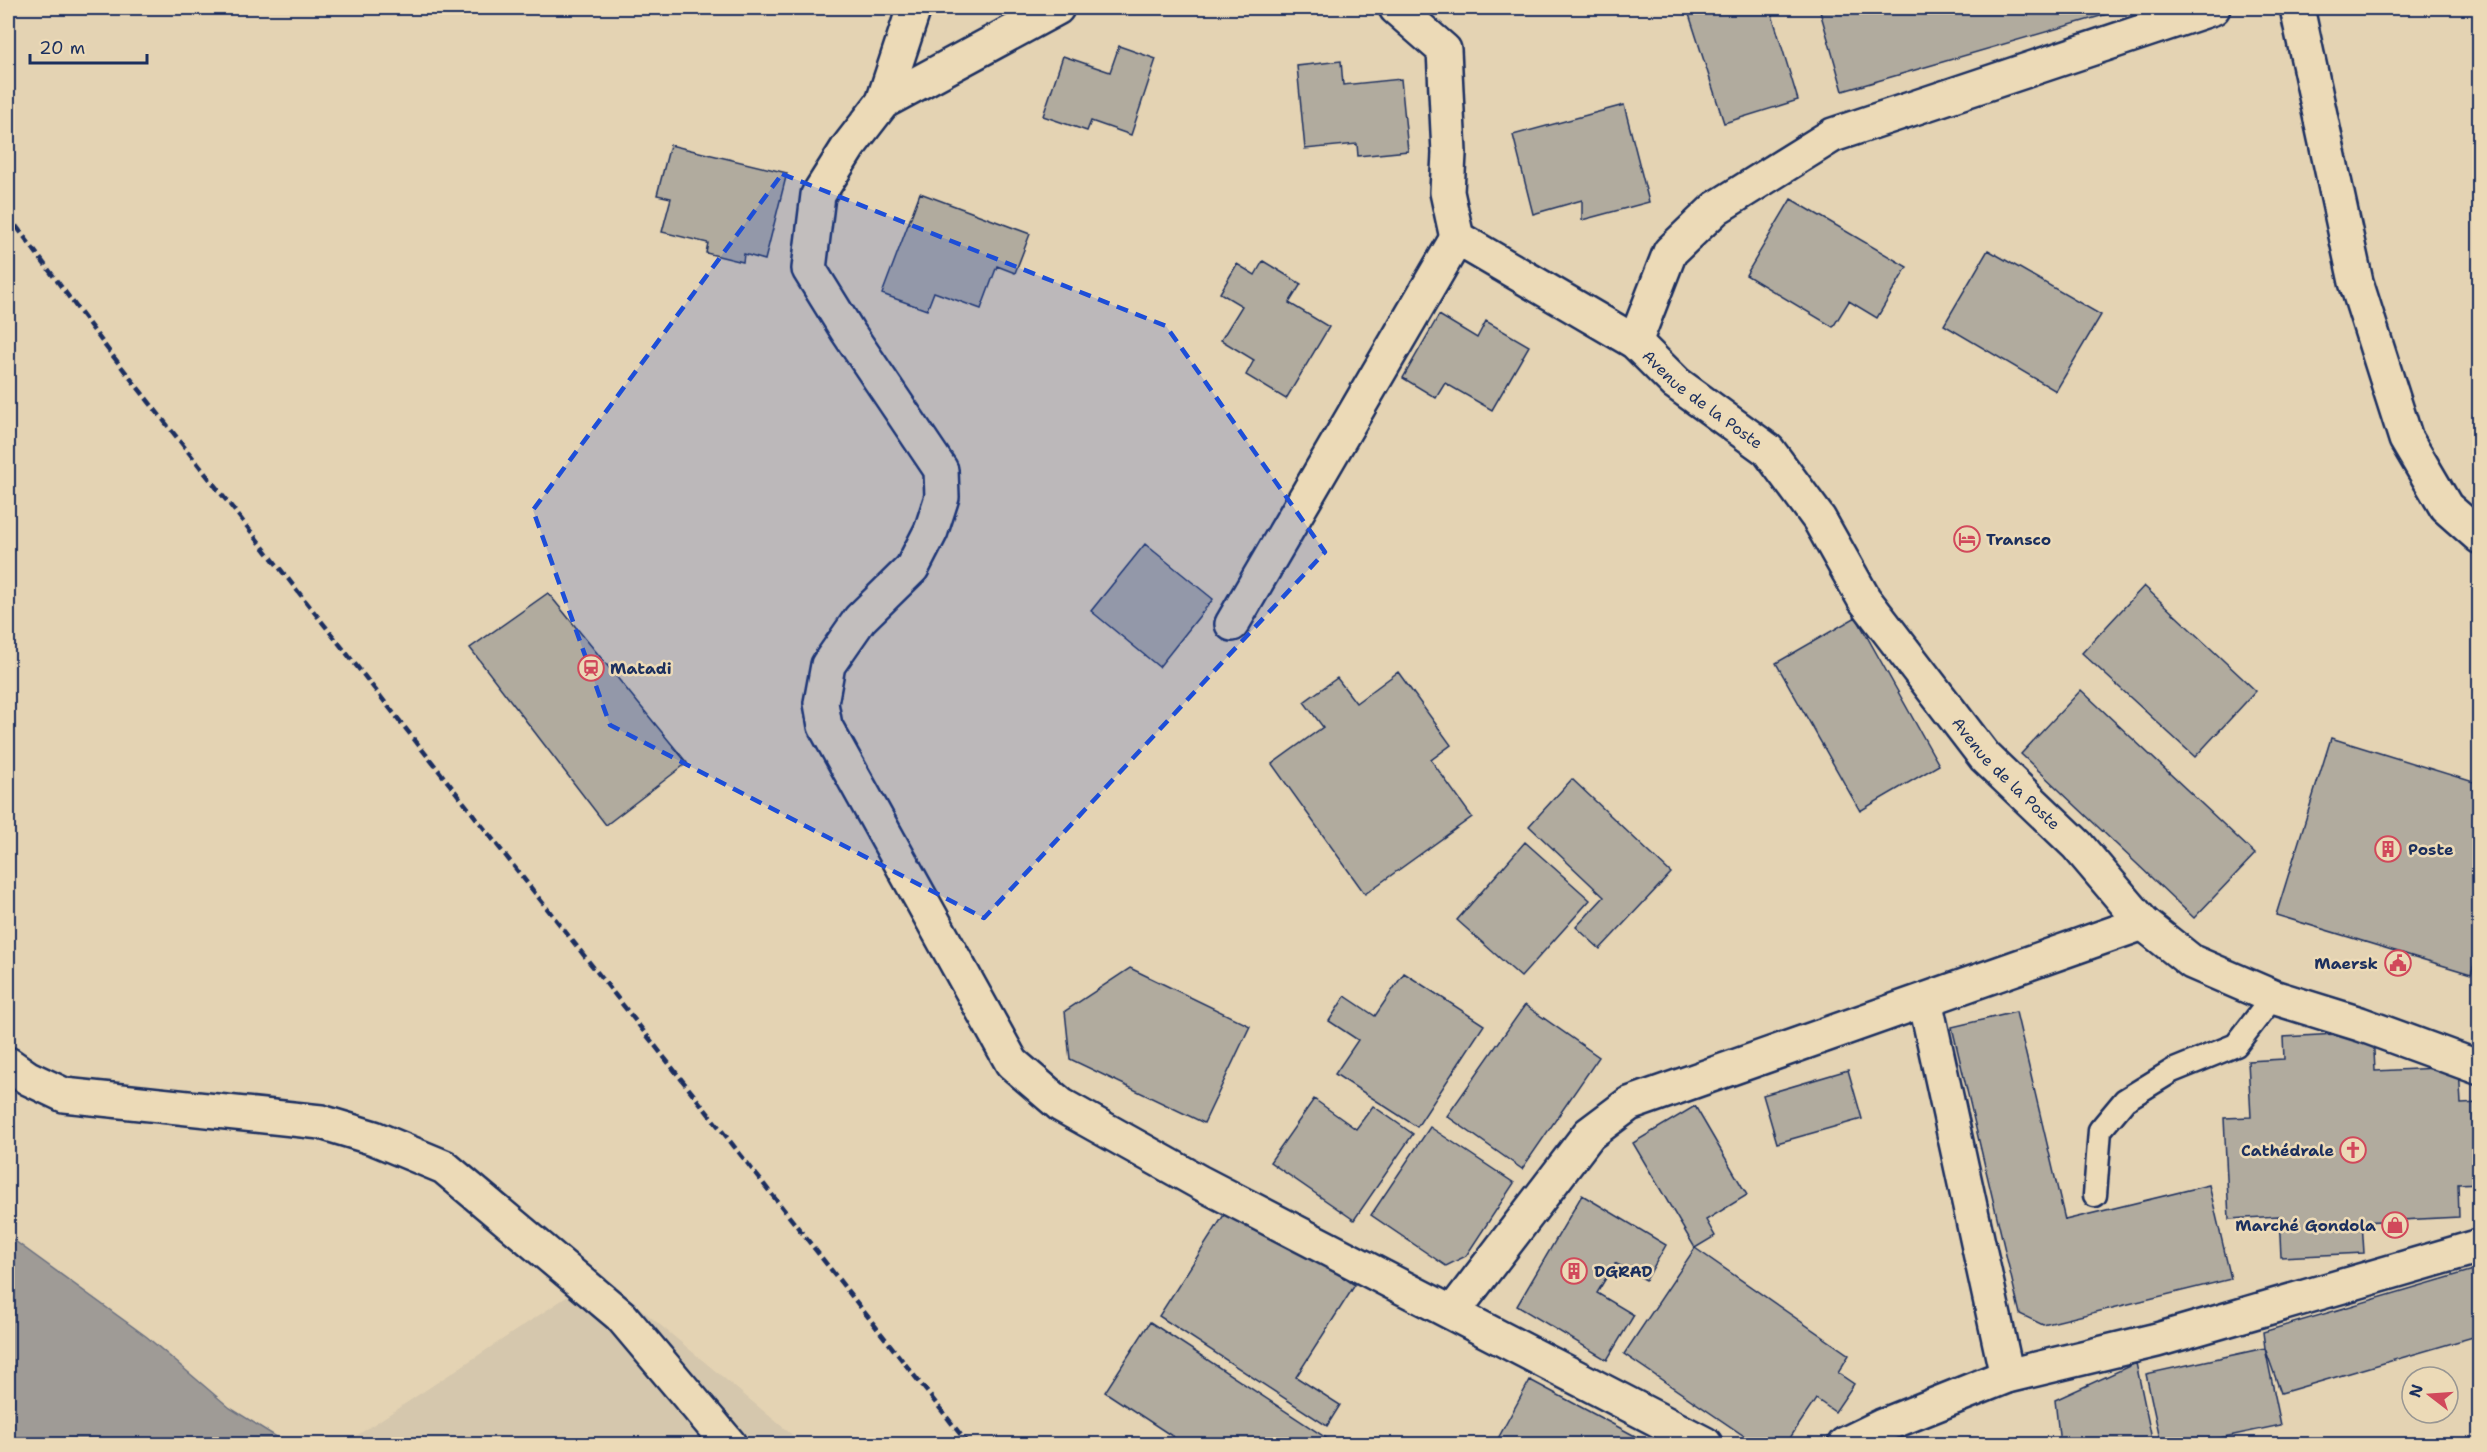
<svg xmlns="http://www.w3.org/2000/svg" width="2487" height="1452" font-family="'Shantell Sans',sans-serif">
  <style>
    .built { fill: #d5c7ad }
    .water { fill: #9f9b96; stroke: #6a7080; stroke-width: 1.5 }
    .building { fill: #b1ab9e; stroke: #1b2f5e; stroke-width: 1.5 }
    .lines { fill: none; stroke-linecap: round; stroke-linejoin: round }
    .lane-casing { stroke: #1b2f5e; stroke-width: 27 }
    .street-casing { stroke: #1b2f5e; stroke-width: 38 }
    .lane { stroke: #ecdab7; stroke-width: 22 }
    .street { stroke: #ecdab7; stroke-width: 33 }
    .rail { stroke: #1b2f5e; stroke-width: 4.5; stroke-dasharray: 9 4.5; stroke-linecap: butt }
    .marked { fill: #1d4ed8; fill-opacity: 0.2; stroke: #1d4ed8; stroke-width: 4.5; stroke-dasharray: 12 8; stroke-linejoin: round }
    .labels { text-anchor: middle; stroke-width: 5; stroke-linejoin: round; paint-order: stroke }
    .street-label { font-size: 16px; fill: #1b2f5e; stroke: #ecdab7 }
    .poi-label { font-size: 16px; font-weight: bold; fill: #1b2f5e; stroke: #ecdab7; text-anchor: start }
  </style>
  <rect width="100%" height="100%" fill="#e4d3b3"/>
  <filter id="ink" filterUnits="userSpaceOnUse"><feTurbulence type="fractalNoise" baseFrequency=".0167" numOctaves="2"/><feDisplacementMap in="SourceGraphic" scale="12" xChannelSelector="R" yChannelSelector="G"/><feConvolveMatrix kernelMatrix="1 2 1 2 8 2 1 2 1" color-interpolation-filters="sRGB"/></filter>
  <g filter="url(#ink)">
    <path class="built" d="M600 1275 803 1444H344Z"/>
    <path class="water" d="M8 1236 147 1337 230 1408 288 1444H8Z"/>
    <path class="building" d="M1687 8H1770L1798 100 1724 123Z
      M1819 8H2128L1843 91Z
      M1119 46 1156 59 1131 135 1091 121 1087 131 1043 116 1063 56 1110 72Z
      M1341 61 1343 85 1401 79 1408 151 1358 156 1357 144 1305 149 1297 66Z
      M1624 105 1649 202 1582 220V200L1533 214 1513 135Z
      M670 145 787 173 765 260 744 254 743 262 706 253 708 243 662 232 671 198 657 195Z
      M920 193 1030 234 1015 273 997 266 981 309 934 292 927 310 882 294Z
      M1791 199 1907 267 1877 318 1849 301 1833 327 1746 275Z
      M1988 250 2101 315 2056 391 1944 325Z
      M1263 261 1301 284 1289 303 1329 327 1286 399 1246 375 1254 360 1221 340 1242 306 1220 293 1237 264 1255 275Z
      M1439 315 1477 338 1486 321 1529 346 1492 410 1445 383 1436 398 1403 378Z
      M1145 544 1213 599 1159 667 1091 611Z
      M2144 586 2256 691 2195 757 2082 653Z
      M548 593 687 763 606 825 470 648Z
      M1856 617 1939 765 1860 811 1776 663Z
      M1398 672 1451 745 1431 760 1472 817 1365 894 1272 764 1323 727 1304 702 1337 678 1356 703Z
      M2081 690 2255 854 2194 918 2021 754Z
      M2331 738 2480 784V946L2471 974 2276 915Z
      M1572 779 1671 873 1600 949 1576 927 1604 897 1529 826Z
      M1525 842 1590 900 1521 977 1457 920Z
      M1130 968 1250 1026 1204 1123 1070 1059 1065 1011Z
      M1404 973 1484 1025 1417 1127 1335 1074 1358 1040 1329 1021 1345 996 1375 1016Z
      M1525 1005 1599 1057 1522 1169 1447 1116Z
      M2016 1012 2065 1220 2209 1185 2231 1279 2043 1325 2020 1314 1952 1027Z
      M2373 1032 2375 1071 2459 1067 2461 1104 2480 1103V1183L2458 1184 2459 1217 2362 1222 2364 1253 2281 1257 2279 1216 2229 1219 2224 1118 2251 1117 2248 1061 2284 1059 2283 1037Z
      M1848 1070 1862 1119 1777 1143 1763 1095Z
      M1314 1099 1356 1129 1373 1106 1413 1134 1354 1220 1270 1162Z
      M1695 1106 1747 1195 1706 1220 1715 1236 1695 1248 1633 1143Z
      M1430 1127 1514 1183 1466 1256 1446 1266 1371 1215Z
      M1582 1195 1666 1245 1646 1280 1615 1263 1597 1293 1634 1315 1607 1360 1517 1306Z
      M1231 1204 1355 1285 1296 1377 1340 1405 1327 1426 1159 1316Z
      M1695 1248 1849 1355 1838 1373 1854 1384 1835 1412 1816 1399 1786 1444H1756L1624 1354Z
      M2480 1268V1335L2281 1393 2265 1348 2263 1332Z
      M1150 1322 1334 1443 1333 1444H1184L1105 1392Z
      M2265 1348 2281 1425 2191 1444H2161L2146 1374Z
      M2136 1363 2153 1444H2060L2055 1400Z
      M1530 1380 1650 1444H1495Z"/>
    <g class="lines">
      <g class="lane-casing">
        <path id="lane" d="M2095 1195 2100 1130 2125 1100 2172 1071 2236 1045 2273 997"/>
      </g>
      <g class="street-casing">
        <g id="street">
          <path d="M914 8 883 102 849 146 818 195 809 269 848 332 941 470 942 497 931 531 912 568 860 619 828 665 821 703 825 726 1012 1063 1061 1105 1199 1182 1705 1444"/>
          <path id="s1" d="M1396 8 1444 50 1449 153 1447 192 1457 238 1635 342 1676 383 1768 450 1819 519 1864 599 1985 757 2077 845 2143 923 2192 962 2273 997 2360 1024 2480 1068"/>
          <path d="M2297 8 2356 282 2406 439 2446 507 2480 537"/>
          <path d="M883 102 1057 8"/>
          <path d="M1635 342 1670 252 1716 208 1833 135 2213 8"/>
          <path d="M1232 624 1457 238"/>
          <path d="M1925 1000 2007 1376"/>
          <path d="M8 1064 28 1078 64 1095 321 1122 374 1138 444 1167 621 1316 729 1444"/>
          <path d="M1453 1312 1589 1134 1629 1104 2143 923"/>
          <path d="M1845 1444 1882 1426 2007 1376 2157 1340 2480 1246"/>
        </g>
      </g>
      <use href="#lane" class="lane"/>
      <use href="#street" class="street"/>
      <path class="rail" d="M8 215 109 351 968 1444"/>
    </g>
  </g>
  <path class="marked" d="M782 174 1166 326 1325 552 984 918 610 725 533 510Z"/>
  <defs>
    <g id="hotel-ring" transform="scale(1.35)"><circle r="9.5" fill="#ecdab7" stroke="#d1495b" stroke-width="1.5"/><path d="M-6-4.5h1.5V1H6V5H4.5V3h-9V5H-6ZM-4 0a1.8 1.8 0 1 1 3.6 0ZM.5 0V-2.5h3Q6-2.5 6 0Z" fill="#d1495b"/></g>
    <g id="station-ring" transform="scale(1.35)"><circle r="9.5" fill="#ecdab7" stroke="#d1495b" stroke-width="1.5"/><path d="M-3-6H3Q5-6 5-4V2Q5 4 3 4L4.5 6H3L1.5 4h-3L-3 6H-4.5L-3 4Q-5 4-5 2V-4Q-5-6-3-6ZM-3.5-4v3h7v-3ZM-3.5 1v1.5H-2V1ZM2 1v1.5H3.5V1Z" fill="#d1495b"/></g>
    <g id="building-ring" transform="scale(1.35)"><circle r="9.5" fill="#ecdab7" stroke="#d1495b" stroke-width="1.5"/><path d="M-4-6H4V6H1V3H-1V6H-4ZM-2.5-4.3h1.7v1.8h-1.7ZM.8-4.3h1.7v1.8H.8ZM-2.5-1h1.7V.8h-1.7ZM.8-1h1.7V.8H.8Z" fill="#d1495b"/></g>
    <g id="civic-ring" transform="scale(1.35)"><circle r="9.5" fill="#ecdab7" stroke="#d1495b" stroke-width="1.5"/><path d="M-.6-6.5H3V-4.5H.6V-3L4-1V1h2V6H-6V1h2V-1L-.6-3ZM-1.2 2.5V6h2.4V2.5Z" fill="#d1495b"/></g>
    <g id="church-ring" transform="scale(1.35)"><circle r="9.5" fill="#ecdab7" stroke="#d1495b" stroke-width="1.5"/><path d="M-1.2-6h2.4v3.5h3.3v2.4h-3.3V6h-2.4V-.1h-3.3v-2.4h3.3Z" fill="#d1495b"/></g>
    <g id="shop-ring" transform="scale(1.35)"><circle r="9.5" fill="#ecdab7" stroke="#d1495b" stroke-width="1.5"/><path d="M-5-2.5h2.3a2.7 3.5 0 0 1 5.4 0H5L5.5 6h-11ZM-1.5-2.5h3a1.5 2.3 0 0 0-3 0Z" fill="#d1495b"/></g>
  </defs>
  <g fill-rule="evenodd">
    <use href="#hotel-ring" x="1967" y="539"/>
    <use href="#station-ring" x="591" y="668"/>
    <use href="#building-ring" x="2388" y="849"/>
    <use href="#civic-ring" x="2398" y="963"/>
    <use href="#church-ring" x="2353" y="1150"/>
    <use href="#shop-ring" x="2395" y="1225"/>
    <use href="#building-ring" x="1574" y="1271"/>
  </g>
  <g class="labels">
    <g class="street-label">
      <text dy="6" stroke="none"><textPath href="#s1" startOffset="548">Avenue de la Poste</textPath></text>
      <text dy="6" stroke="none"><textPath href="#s1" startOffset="1034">Avenue de la Poste</textPath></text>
    </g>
    <g class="poi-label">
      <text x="1986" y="545">Transco</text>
      <text x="610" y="674">Matadi</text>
      <text x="2408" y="855">Poste</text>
      <text x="2378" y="969" text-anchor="end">Maersk</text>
      <text x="2334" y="1156" text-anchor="end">Cathédrale</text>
      <text x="2376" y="1231" text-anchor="end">Marché Gondola</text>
      <text x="1594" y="1277">DGRAD</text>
    </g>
  </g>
  <rect width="2487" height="1452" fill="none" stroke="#ecdab7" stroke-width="30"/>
  <rect x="15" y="15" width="2457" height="1422" fill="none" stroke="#1b2f5e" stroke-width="2" filter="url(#ink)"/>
  <g transform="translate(2430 1395) rotate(287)"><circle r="28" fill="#ecdab7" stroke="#989693" stroke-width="1.5"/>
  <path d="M0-4.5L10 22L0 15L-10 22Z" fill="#d1495b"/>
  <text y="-9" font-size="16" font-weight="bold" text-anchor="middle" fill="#1b2f5e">N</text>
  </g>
  <path d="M30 54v9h117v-9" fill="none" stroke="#1b2f5e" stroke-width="3"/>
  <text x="39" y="54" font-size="18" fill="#1b2f5e" stroke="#ecdab7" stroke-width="4.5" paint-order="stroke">20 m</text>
</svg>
